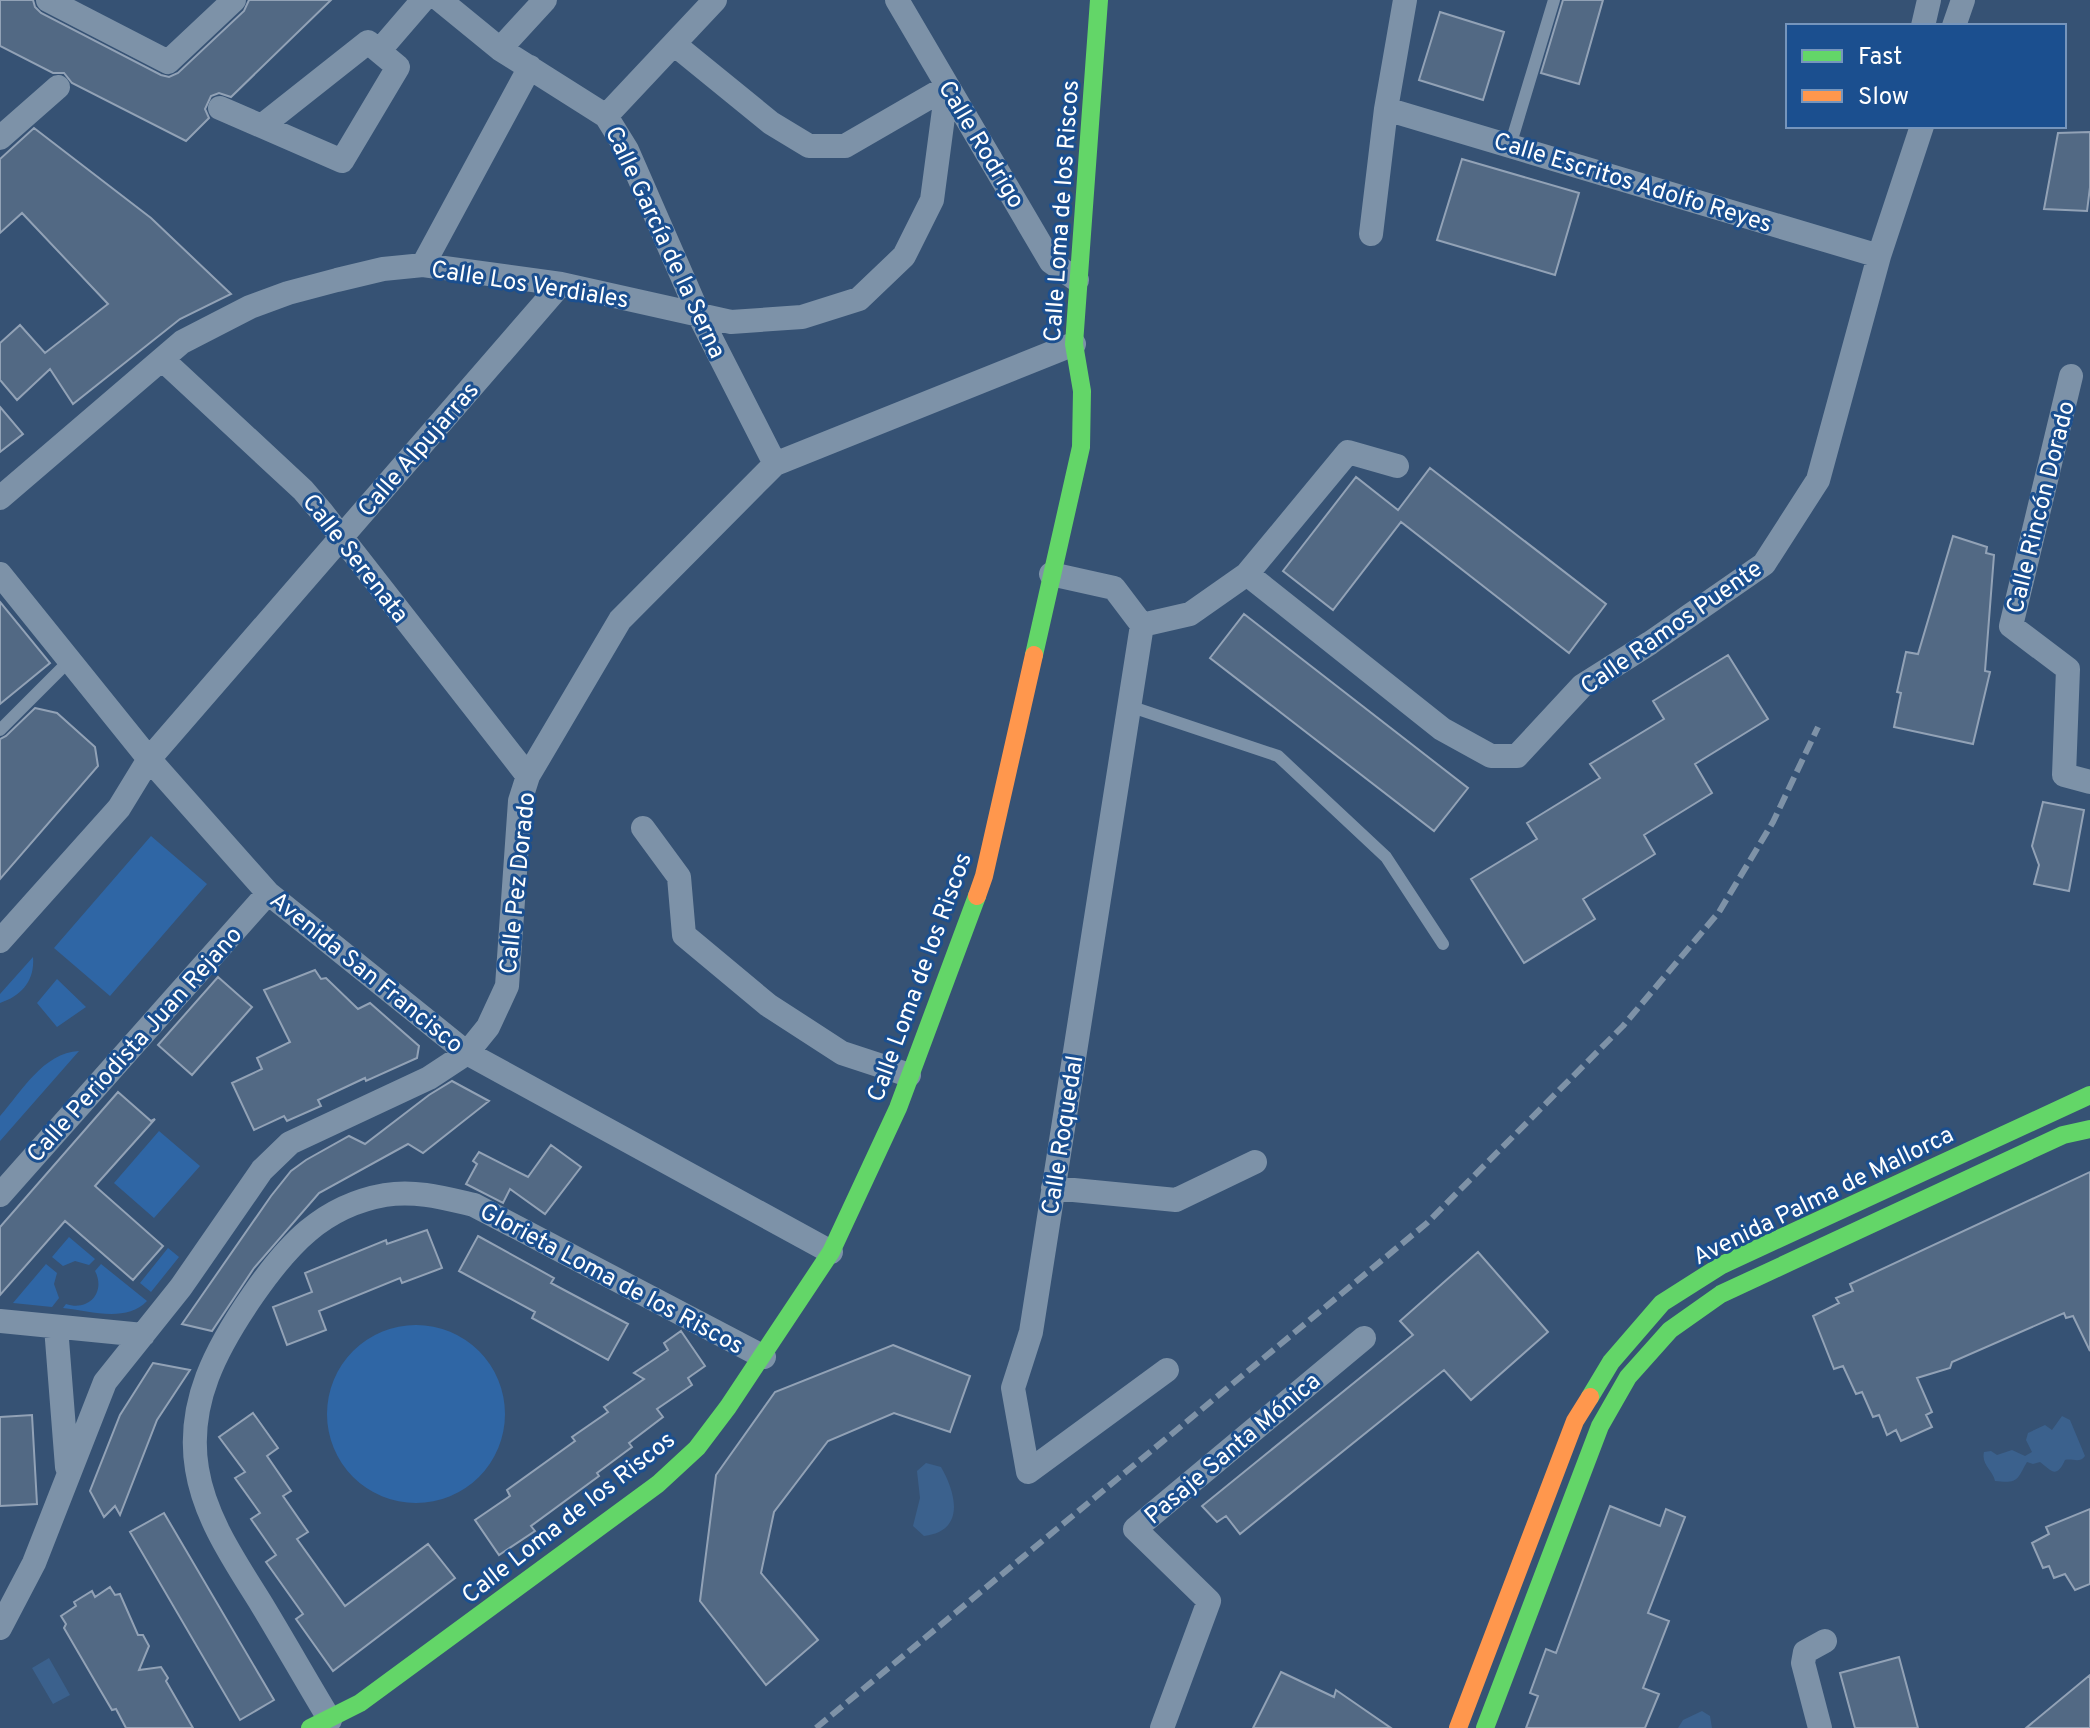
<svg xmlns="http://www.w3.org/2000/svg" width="2090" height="1728" font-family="Overpass,sans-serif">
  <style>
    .green { fill: #2f66a5 }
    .water { fill: #3b618d }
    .building { fill: #526984; stroke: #92a2b6; stroke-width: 2 }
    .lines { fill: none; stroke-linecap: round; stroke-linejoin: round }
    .lane { stroke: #7d92a8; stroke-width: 12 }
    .street { stroke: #7d92a8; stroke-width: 24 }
    .fast { stroke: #63d668; stroke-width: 18 }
    .slow { stroke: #ff974d; stroke-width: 18 }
    .rail { stroke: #7e92a7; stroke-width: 6; stroke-dasharray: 14 6; stroke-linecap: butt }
    .labels { text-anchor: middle; stroke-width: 6; stroke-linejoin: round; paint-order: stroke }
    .street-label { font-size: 24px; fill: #fff; stroke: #1b4f8f }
  </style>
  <rect width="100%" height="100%" fill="#365274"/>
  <path class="green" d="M151 836 207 884 110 996 54 948Z
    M33 957C35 980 22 996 0 1003V994Z
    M57 979 86 1007 57 1027 37 1003Z
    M79 1051 0 1141V1116C22 1091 43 1053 79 1051Z
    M159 1131 200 1166 154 1218 114 1183Z
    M69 1237 95 1259 89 1265 75 1261 63 1266 52 1257Z
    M168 1248 179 1257 151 1292 140 1283Z
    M46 1264 57 1273 54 1284 59 1298 52 1307 13 1303Z
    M101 1264 147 1301C126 1323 90 1311 63 1308L66 1304C89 1312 106 1292 95 1271Z
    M327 1414a89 89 0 1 1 178 0a89 89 0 1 1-178 0Z"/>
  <path class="water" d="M2062 1416 2070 1420 2085 1456C2079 1464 2073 1458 2065 1460 2056 1480 2051 1470 2040 1462L2033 1464 2027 1462C2017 1479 2019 1484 1995 1481 1993 1470 1981 1465 1984 1452L1991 1451 1997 1455 2012 1450 2025 1456 2032 1452 2026 1440 2028 1433 2045 1425 2052 1430Z
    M926 1463 941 1467C956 1493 966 1531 924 1536L913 1526 920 1498 917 1471Z
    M49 1658 70 1695 53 1704 32 1668Z
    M1702 1711 1710 1716 1712 1728H1678L1683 1720Z"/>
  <path class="building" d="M0 0H33L35 7 41 13 161 75 169 77 178 73 244 11 249 0H331L231 97 219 93 211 96 205 109 209 118 186 141 72 83 64 73H53L0 46Z
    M1563 0H1603L1579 84 1541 73Z
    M1440 12 1504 32 1483 100 1419 80Z
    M34 128 151 218 231 294 180 319 73 404 50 369 17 400 0 380V343L20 325 45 353 108 304 22 213 0 233V159Z
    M2090 132V187L2087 211 2044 209 2058 133Z
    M1462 159 1579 193 1555 275 1437 240Z
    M0 407 23 434 0 452Z
    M1430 468 1606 604 1569 653 1401 522 1333 610 1283 571 1356 477 1398 510Z
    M1953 536 1987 547 1986 553 1994 555 1985 671 1990 672 1973 744 1894 727 1901 693 1897 692 1906 652 1918 654Z
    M0 602 50 663 0 704Z
    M1244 614 1468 788 1434 831 1210 658Z
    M1728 655 1768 719 1695 764 1712 793 1644 835 1655 854 1583 899 1595 919 1524 963 1471 879 1537 839 1527 823 1600 778 1590 764 1664 719 1653 701Z
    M35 708 57 713 95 747 98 766 0 879V739L6 736Z
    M2043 802 2084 810 2069 891 2034 884 2039 865 2032 846Z
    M315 970 321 979 326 978 358 1009 370 1003 419 1046 417 1058 366 1081 365 1078 318 1100 321 1106 287 1121 284 1116 254 1130 232 1083 262 1069 257 1058 290 1042 264 990Z
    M218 977 252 1007 192 1075 158 1045Z
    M452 1081 489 1101 423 1153 408 1144 319 1193 254 1268 212 1331 182 1324 271 1196 291 1171 306 1160 349 1136 365 1144 429 1095Z
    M118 1092 151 1121 155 1119 95 1186 163 1246 133 1280 65 1221 0 1295V1227Z
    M551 1145 581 1167 545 1214 510 1189 503 1203 466 1184 477 1164 473 1161 479 1152 528 1177Z
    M2090 1172V1351L2073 1316 2066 1318 2064 1313 1952 1362 1950 1368 1917 1378 1932 1412 1926 1415 1932 1427 1901 1441 1896 1430 1887 1435 1879 1415 1873 1417 1862 1392 1856 1394 1843 1366 1834 1369 1813 1316 1839 1303 1836 1298 1853 1291 1850 1284Z
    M427 1230 442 1268 402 1283 400 1278 319 1311 326 1330 287 1345 273 1307 312 1292 305 1273 386 1240 387 1244Z
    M478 1236 554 1278 551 1283 628 1324 608 1360 532 1318 535 1312 459 1271Z
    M1478 1252 1548 1332 1471 1400 1444 1370 1240 1534 1226 1516 1217 1522 1202 1506 1413 1335 1400 1321Z
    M681 1331 705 1366 688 1378 692 1385 657 1409 663 1417 629 1443 632 1447 597 1473 599 1476 531 1526 535 1531 499 1555 475 1520 510 1496 507 1490 575 1441 572 1437 608 1412 604 1407 644 1379 634 1373 668 1350 664 1343Z
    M893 1345 970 1376 950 1432 894 1413 828 1441 774 1512 761 1573 818 1640 766 1685 700 1601 716 1475 775 1392Z
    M153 1363 190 1370 157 1420 120 1515 115 1506 104 1517 90 1491 120 1415Z
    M253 1413 278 1448 267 1456 291 1491 283 1496 308 1532 297 1539 345 1606 428 1544 455 1578 333 1671 296 1619 303 1614 266 1562 276 1555 251 1519 260 1513 235 1478 245 1472 219 1437Z
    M32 1415 37 1504 0 1506V1417Z
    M1610 1506 1660 1526 1666 1509 1685 1517 1648 1613 1669 1621 1643 1688 1659 1694 1645 1728H1526L1538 1696 1530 1693 1546 1649 1556 1653Z
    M2090 1509V1584L2075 1590 2065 1574 2054 1578 2049 1566 2043 1568 2032 1543 2049 1534 2046 1527Z
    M164 1513 274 1700 240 1720 130 1532Z
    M110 1587 115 1595 120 1594 138 1635H143L149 1646 139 1670 161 1667 168 1678 166 1681 193 1728H126L116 1709 112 1710 99 1688 64 1628 66 1624 61 1616 76 1606 74 1602 92 1591 95 1597Z
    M1899 1657 1918 1728H1855L1840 1673Z
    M1281 1672 1334 1697 1336 1690 1391 1728H1253Z
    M2090 1675V1728H2026Z"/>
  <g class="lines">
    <path class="lane" d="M1510 146 1554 0
      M1129 706 1278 756 1386 857 1443 944
      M0 730 70 660"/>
    <path class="street" d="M48 0 168 62 234 0
      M440 0 500 49 606 116 627 150 699 315 775 464
      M897 0 1051 262 1077 280
      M1923 26 1929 0
      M1954 26 1963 0
      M674 44 771 123 809 146H845L947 87
      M500 49 545 0
      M379 51 423 0
      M220 108 342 161 398 67 368 42 263 125
      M1386 109 1879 256
      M606 116 715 0
      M0 138 58 87
      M1371 234 1386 109 1405 0
      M423 265 530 67
      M163 360 303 490 321 511 528 776
      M2071 376 2011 626 2068 669 2064 775 2090 782
      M0 498 182 342 250 307 288 293 337 280 383 269 423 265 561 284 731 322 802 317 859 299 904 256 932 200 947 87
      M0 574 149 759 268 893 467 1053 831 1252
      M1051 574 1114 588 1142 625 1190 614 1247 574 1442 729 1491 756H1517L1582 686 1650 643 1764 564 1818 480 1879 256 1922 126
      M1247 574 1348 452 1397 466
      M1142 625 1031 1332 1013 1388 1028 1472 1167 1370
      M643 828 679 877 684 935 768 1005 842 1053 909 1075
      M0 941 119 808 149 759 561 284
      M1053 1188 1176 1200 1255 1162
      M0 1195 268 893
      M0 1321 143 1335
      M56 1327 67 1467
      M0 1628 34 1563 105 1382 181 1287 262 1170 290 1143 429 1078 467 1053 488 1027 507 986 520 801 528 776 620 620 775 464 1074 344
      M330 1720C307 1682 285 1643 262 1605 236 1563 205 1519 197 1469 186 1403 217 1347 253 1295 287 1246 322 1206 385 1195 416 1190 444 1198 474 1205L764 1357
      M1162 1728 1209 1601 1135 1529 1364 1338
      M1820 1728 1803 1663 1805 1652 1825 1641"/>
    <path class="fast" d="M1034 655 1081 447 1082 391 1074 344 1099 0
      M1590 1397 1611 1362 1662 1303 1722 1265 2090 1095
      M310 1728 360 1703 658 1484 697 1448 728 1407 831 1252 898 1108 977 896
      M1485 1728 1600 1426 1628 1377 1670 1330 1721 1294 2063 1135 2090 1129"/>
    <path class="slow" d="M977 896 984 876 1034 655
      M1458 1728 1575 1421 1590 1397"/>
    <path class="rail" d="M816 1728 1427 1223 1623 1026 1719 912 1773 822 1818 727"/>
  </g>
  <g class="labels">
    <g class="street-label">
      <text transform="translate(982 144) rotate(59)" y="8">Calle Rodrigo</text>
      <text transform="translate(1633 182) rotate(17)" y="8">Calle Escritos Adolfo Reyes</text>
      <text transform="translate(1061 211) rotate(-86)" y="8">Calle Loma de los Riscos</text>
      <text transform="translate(666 242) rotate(65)" y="8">Calle García de la Serna</text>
      <text transform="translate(530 284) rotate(9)" y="8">Calle Los Verdiales</text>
      <text transform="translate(418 449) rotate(-49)" y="8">Calle Alpujarras</text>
      <text transform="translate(2040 507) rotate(-76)" y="8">Calle Rincón Dorado</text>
      <text transform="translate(356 558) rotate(52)" y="8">Calle Serenata</text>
      <text transform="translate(1671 627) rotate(-35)" y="8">Calle Ramos Puente</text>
      <text transform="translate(517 883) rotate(-84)" y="8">Calle Pez Dorado</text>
      <text transform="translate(367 972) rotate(39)" y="8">Avenida San Francisco</text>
      <text transform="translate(919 977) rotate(-70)" y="8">Calle Loma de los Riscos</text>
      <text transform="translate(134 1044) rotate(-48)" y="8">Calle Periodista Juan Rejano</text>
      <text transform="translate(1062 1135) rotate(-81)" y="8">Calle Roquedal</text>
      <text transform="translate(1823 1195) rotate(-26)" y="8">Avenida Palma de Mallorca</text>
      <text transform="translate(612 1278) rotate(28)" y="8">Glorieta Loma de los Riscos</text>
      <text transform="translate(1232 1448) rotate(-40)" y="8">Pasaje Santa Mónica</text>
      <text transform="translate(568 1517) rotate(-38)" y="8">Calle Loma de los Riscos</text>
    </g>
  </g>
  <rect x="1786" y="24" width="280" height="104" fill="#1b4f8f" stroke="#7695bc" stroke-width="2"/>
  <rect x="1802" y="50" width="40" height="12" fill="#63d668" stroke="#7695bc" stroke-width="2"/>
  <text x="1858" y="64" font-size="24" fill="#ffffff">Fast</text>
  <rect x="1802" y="90" width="40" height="12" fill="#ff974d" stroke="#7695bc" stroke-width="2"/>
  <text x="1858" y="104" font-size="24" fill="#ffffff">Slow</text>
</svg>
